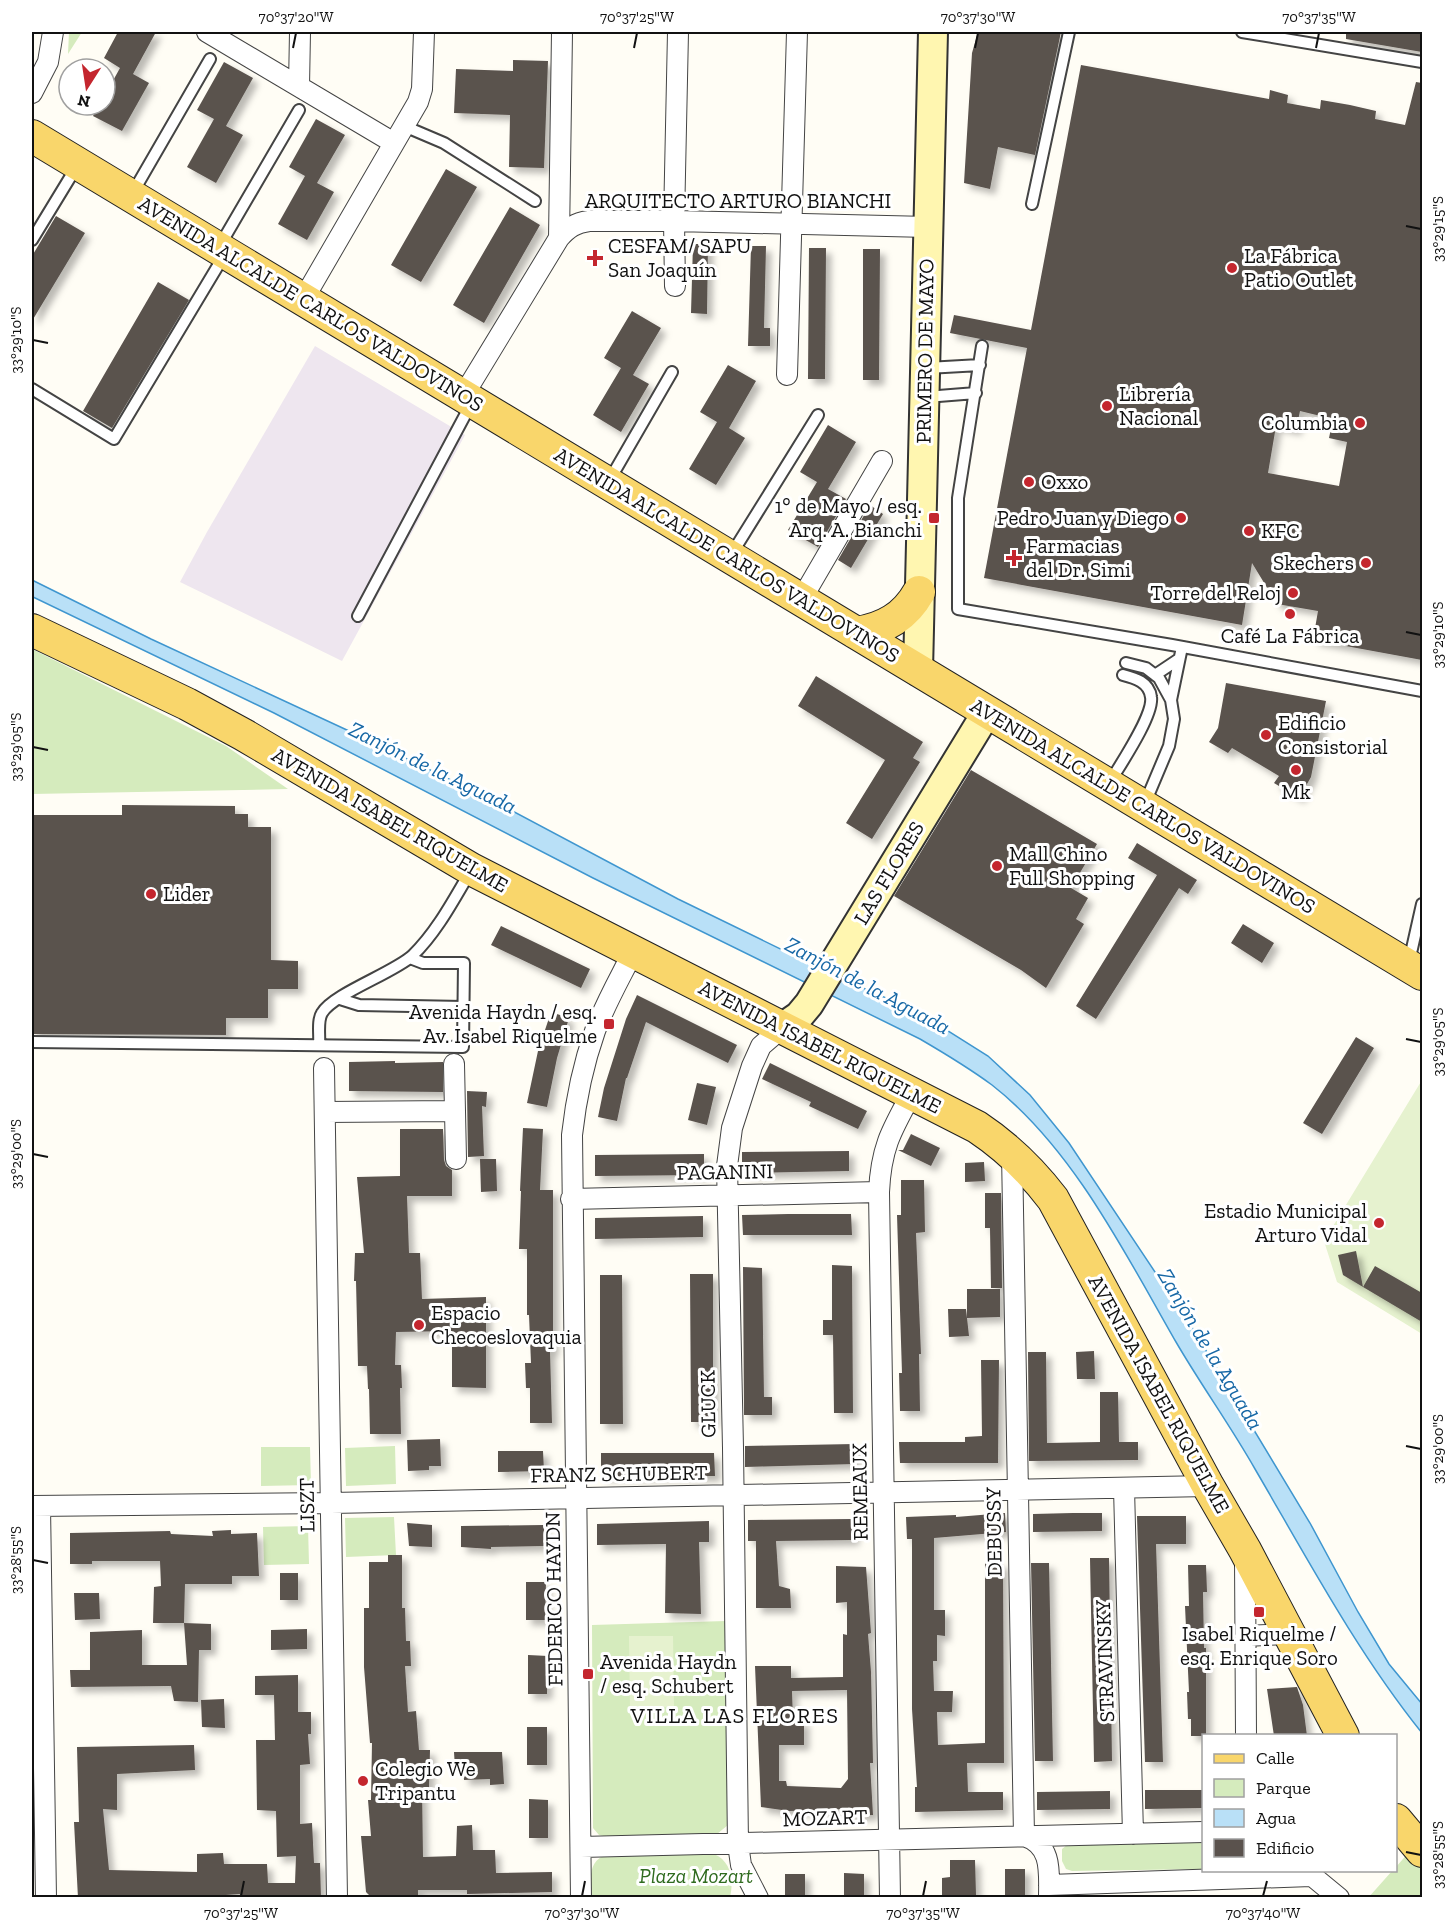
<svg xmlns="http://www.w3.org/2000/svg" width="1454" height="1929" font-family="'Zilla Slab',serif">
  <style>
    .industrial { fill: #eee6ef }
    .green { fill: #d5ebbd }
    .pitch { fill: #e6f2cf }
    .water { fill: #b9e0f7; stroke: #3f96cf; stroke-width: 1.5 }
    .building { fill: #5a524d; fill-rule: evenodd; filter: url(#shadow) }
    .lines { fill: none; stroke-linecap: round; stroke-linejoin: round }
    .lane-casing { stroke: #444; stroke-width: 14 }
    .street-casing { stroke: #444; stroke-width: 22 }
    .secondary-casing { stroke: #333; stroke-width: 32 }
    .primary-casing { stroke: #222; stroke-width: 34 }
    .lane { stroke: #fff; stroke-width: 10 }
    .street { stroke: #fff; stroke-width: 20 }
    .secondary { stroke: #fff6b0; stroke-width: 28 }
    .primary { stroke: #f9d66b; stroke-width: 32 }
    .ticks { fill: none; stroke: #111; stroke-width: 2 }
    .poi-dot { fill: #c4262e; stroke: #fff; stroke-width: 2 }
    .labels { text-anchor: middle; stroke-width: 6; stroke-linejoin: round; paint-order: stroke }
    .street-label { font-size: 21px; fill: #111; stroke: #fff }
    .poi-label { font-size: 21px; fill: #111; stroke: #fff; text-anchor: start }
    .park-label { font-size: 21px; font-style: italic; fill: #2f6b1f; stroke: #fff }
    .water-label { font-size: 22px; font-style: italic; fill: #1768a6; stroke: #fff }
    .neighbourhood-label { font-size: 22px; letter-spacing: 1.5px; fill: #111; stroke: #fff }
    .neatline { fill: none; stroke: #111; stroke-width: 2 }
    .ticks-label { font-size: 15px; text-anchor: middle; fill: #111 }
  </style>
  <defs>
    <filter id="shadow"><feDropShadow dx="5.5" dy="5.5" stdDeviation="3" flood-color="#0004"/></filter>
  </defs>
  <rect width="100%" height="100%" fill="#fffdf5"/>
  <path class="industrial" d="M315 346 465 435 342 661 180 582 207 532Z"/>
  <path class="green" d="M69 32H82L68 54Z
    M32 649 226 746 288 789 32 794Z
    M395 1446 396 1484 346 1486 345 1448Z
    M261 1447H310L311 1485 261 1486Z
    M394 1517 396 1555 346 1557 345 1518Z
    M308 1526 309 1564 264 1565 263 1527Z
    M726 1621 728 1825 717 1834 608 1837 599 1835 593 1828 592 1625Z
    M1203 1838V1869L1072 1871 1066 1869 1062 1861V1849L1072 1841Z
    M1409 1852 1422 1865V1897L1368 1898 1392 1871 1396 1870V1867Z
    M714 1854C731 1861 734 1880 730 1897L591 1898C591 1882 587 1864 603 1856Z"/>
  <path class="pitch" d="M1422 1080V1334L1337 1282 1324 1241Z
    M629 1636H673L674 1707H630Z"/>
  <path class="water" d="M32 580 151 639 362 737 488 798 678 899 840 978 918 1012 988 1056 1030 1095 1069 1143 1193 1329 1310 1523 1358 1612 1389 1664 1422 1704V1733C1357 1652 1307 1558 1255 1469 1230 1425 1201 1385 1176 1342 1126 1255 1073 1148 992 1085 969 1068 944 1053 920 1039L593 878 274 713 33 597Z"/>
  <path class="building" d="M118 32H156L133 74 149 83 122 131 93 116 99 105H105V95L120 68 104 58Z
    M978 32H1061L1035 155 998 147 990 189 964 183 972 53Z
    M1346 32H1422V52L1346 39Z
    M513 60 548 61 544 168 509 167 510 115 454 113 456 69 513 71Z
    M224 62 253 78 226 126 243 135 216 183 187 167 214 119 197 110Z
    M1081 65 1269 99 1270 90 1288 95 1287 103 1320 109 1321 100 1350 105 1376 111 1375 119 1405 125 1416 82 1422 83V660L1313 640 1318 611 1277 604 1252 563 1242 625 984 578 1027 348 950 333 954 315 1031 330ZM1300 411 1333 419 1329 438 1347 442 1339 486 1268 473 1276 426 1296 430Z
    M316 119 345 135 317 183 334 192 307 240 278 224 305 176 289 167Z
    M446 169 477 187 421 282 391 265Z
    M510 207 540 225 484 323 453 305Z
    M56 216 85 233 32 321V256Z
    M693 244H708L707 314 691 313Z
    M751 246H766L764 328H770V346H748Z
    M809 248H826L825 379H808Z
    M863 249H880L879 380H863Z
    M158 282 189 300 112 428 83 411Z
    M632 311 661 328 633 375 649 384 621 432 593 415 621 368 604 358Z
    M728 365 756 381 729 428 745 438 716 485 689 469 717 422 700 412Z
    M828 425 856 442 828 489 846 499 818 547 788 530 817 482 800 472Z
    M870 505 883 514 851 568 838 560Z
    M816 676 923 742 913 758 920 762 872 839 846 823 885 760 798 706Z
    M1226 683 1326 701 1311 777 1299 798 1274 783 1279 776 1232 748 1228 753 1209 742 1218 728Z
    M971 770 1097 844 1071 888 1088 898 1076 919 1084 924 1046 988 1021 970 894 896Z
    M122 805 235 806V814H248V827H271V960L298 961V989H268V1018H226V1035L32 1034V815H122Z
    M1137 843 1197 880 1188 894 1179 888 1096 1019 1076 1006 1157 875 1128 858Z
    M1243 924 1274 943 1262 963 1231 943Z
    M501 926 590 969 581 988 491 945Z
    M637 995 737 1045 728 1063 646 1022 627 1078H626L617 1121 598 1117 604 1088 626 1019Z
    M551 1012 569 1018 557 1058 547 1107 527 1103 538 1051Z
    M1356 1037 1374 1048 1322 1134 1303 1123Z
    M395 1061V1063L443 1062V1092L349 1091V1062Z
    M770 1063 867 1111 858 1129 809 1106 811 1102 762 1079Z
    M697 1083 716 1087 707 1125 688 1120Z
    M467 1091 487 1092 486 1107 482 1106 484 1156 468 1157Z
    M523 1128 543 1129 540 1190H553V1351H550L552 1423H530V1388H526L525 1363H531L529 1315H527V1249H519L521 1191H520Z
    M400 1129H443L444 1160 446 1166 452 1170V1196H407L409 1253H420L422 1299 486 1297V1388L452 1387V1331L396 1332 395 1365H401L402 1388H400L401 1434H370L369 1389H368L367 1366H358L356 1281H354L355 1253H364L357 1177 400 1176Z
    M911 1134 940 1148 931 1166 898 1150H903Z
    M849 1151V1171L742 1173V1152Z
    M704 1154V1175L595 1176V1155Z
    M480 1159H496L497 1191 481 1192Z
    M984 1162 985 1181 965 1182V1163Z
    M901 1180H924L925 1232 916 1233 921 1354H919L920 1411H900L899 1373H902L897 1215H901Z
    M985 1193H1001L1002 1288H991L990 1228H985Z
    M788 1214H851L852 1235H743L742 1215Z
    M703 1216V1237L595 1239V1218Z
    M1356 1251 1363 1287 1343 1275 1338 1255Z
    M832 1265 852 1266 853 1413H834L833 1335H823V1320H832Z
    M1375 1266 1422 1293V1322L1363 1287Z
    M743 1267 762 1268 764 1397H772V1415H744Z
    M690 1274H713V1422H691Z
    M600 1275H622L623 1424H600Z
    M967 1289H1000V1317L967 1318Z
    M948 1309H966L969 1336 949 1337Z
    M1094 1351 1095 1379H1077L1076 1352Z
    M1028 1352H1046L1047 1443 1100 1442V1392H1118L1119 1442H1138V1460L1029 1461Z
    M981 1360H999L998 1463H900L899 1442H965V1437L982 1436Z
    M440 1439 441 1466H429V1470L408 1471 407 1440Z
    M855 1444V1464L745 1467V1446Z
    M498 1451H543L544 1471 498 1472Z
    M601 1453H714L715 1476H601Z
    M1005 1513 1006 1532 934 1538V1610H945V1636L937 1635V1661H933L934 1691H953L952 1712H937L938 1745 985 1743V1563H1003L1004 1763H967L968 1792H1003V1810L915 1812V1787H917L912 1709V1539H907L906 1517 956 1515V1517Z
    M1073 1513H1102V1531L1033 1532V1514Z
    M1137 1516H1186V1544H1156L1163 1762H1145Z
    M853 1519 854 1540 776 1541 779 1586 790 1589 791 1608H756V1541H748V1520Z
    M709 1521V1542H699L701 1614 665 1613 666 1544 597 1545V1524Z
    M407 1523 432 1525V1547L409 1546Z
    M544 1525V1546L491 1547V1549L461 1547V1526Z
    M231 1530V1534L257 1533 259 1576H232V1584H185L184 1623H153L154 1587 161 1586 160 1561H92V1564H70V1533L170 1531 171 1534 213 1536 212 1531Z
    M388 1555H402V1608H405L406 1641H410L411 1666H405L408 1712 416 1711 419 1750H430L429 1788H422L423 1857 456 1856 457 1826 472 1825 473 1850H495L496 1873 552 1872V1892L467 1894V1890H418V1896H411V1898H372L366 1892 361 1836H371L368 1800H371L372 1743H370L364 1667V1608H369V1562H388Z
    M1090 1558H1109L1112 1761 1094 1762Z
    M1031 1563H1049L1053 1761H1035Z
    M1188 1565H1206L1207 1592H1203L1204 1648H1206V1736H1191V1719H1188L1187 1692H1189L1185 1606H1189Z
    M836 1566 866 1567 871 1633 868 1634 871 1672 873 1763H870L873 1815 848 1816V1809L789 1811 761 1807 755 1666H791V1678L843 1677V1634L847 1635V1602L836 1603ZM847 1690 848 1779 841 1788 787 1786 786 1781H779V1745H804V1720L793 1721 792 1691Z
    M280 1573H298V1600H280Z
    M526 1582H546L545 1620H526Z
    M74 1593H99L100 1619 75 1620Z
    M184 1623 211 1624V1650H199L198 1702 174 1701 171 1686 71 1687 70 1670H90V1632L142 1630V1665H187Z
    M307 1629V1649L271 1650V1630Z
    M528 1655 548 1656 547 1694H528Z
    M298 1675V1712H311V1734H308L310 1764 300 1765V1824L312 1823 314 1863H320L321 1898H240V1894L183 1898H78L74 1822H79L77 1747 194 1745 195 1770 117 1774V1810L103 1809 109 1870 197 1872V1854L223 1853 224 1864H267L268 1883H295L296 1856 277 1857 276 1811 257 1810 256 1740H275L274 1695H255V1676Z
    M1297 1687 1303 1705 1307 1736H1274L1267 1689Z
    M224 1699 225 1728 202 1727 201 1700Z
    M527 1727H547V1765H527Z
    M454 1752H502L504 1784 490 1785V1779L464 1780 463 1768H455Z
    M1145 1790H1203V1808L1145 1809Z
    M1110 1791V1809L1037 1810V1792Z
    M529 1799 548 1800V1838H529Z
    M950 1860H975L976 1895H942V1878L950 1877Z
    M1005 1869H1025V1898H1005Z
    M844 1873 864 1874V1898H844Z
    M785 1874H805V1898H785Z"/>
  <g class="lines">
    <g class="lane-casing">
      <path id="lane" d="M1242 32 1422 62
        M404 126 444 143 535 201
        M132 194 210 59
        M1032 204 1069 32
        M32 240 77 166
        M219 247 299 110
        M982 346 958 498V609L1172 645 1422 691
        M927 368 980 365
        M32 389 114 439 225 254
        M926 397 976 393
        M609 481 672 372
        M731 555 818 415
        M358 616 471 404
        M1126 663 1146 668 1159 678 1171 700 1174 719 1169 746 1145 803
        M1155 675 1179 659
        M1171 700 1182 647
        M1110 782C1120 765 1154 715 1151 697 1149 682 1135 678 1123 675
        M1409 962 1422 904
        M340 999 359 1005 463 1007
        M32 1042 463 1047 464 963H423L410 958
        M319 1045C320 1035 317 1021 322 1013 333 994 393 973 412 956 436 933 453 901 470 872"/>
    </g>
    <g class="street-casing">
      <path id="street" d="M207 32 394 143
        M299 86 300 32
        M32 93 48 62 53 32
        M559 238 562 32
        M675 286 674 221 678 32
        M303 300 418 102 422 89 424 32
        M787 375 797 32
        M463 396 559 238C568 228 575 223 589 221H674L928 227
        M801 600 882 461
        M454 1064 456 1159
        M324 1068 337 1898
        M325 1112 455 1111
        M1012 1153 1024 1836
        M571 1199 879 1192
        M1124 1488 1133 1834
        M32 1506 331 1503 1208 1486
        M40 1506 46 1898
        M1245 1558 1246 1736
        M1245 1636 1288 1634
        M1024 1836C1053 1845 1049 1873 1049 1898
        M581 1847 1204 1832
        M1305 1870 1339 1898
        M1049 1885 1311 1876
        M581 1898 572 1135C576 1099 583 1065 595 1031 605 1004 620 978 633 952
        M758 1898 741 1865 738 1844 733 1448 727 1166 732 1128 752 1066 761 1046 783 1027
        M890 1898 879 1192C881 1148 891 1131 912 1093"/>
    </g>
    <g class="secondary-casing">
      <path id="secondary" d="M918 671 933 32
        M783 1027 799 1016 809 1004 987 712"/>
    </g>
    <g class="primary-casing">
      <path id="primary" d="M32 136 1422 974
        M32 630 187 704 244 735 471 869 977 1127C1007 1147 1031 1170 1053 1199L1208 1486 1245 1550 1343 1736
        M856 633C884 629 905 617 919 592
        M1396 1820 1422 1851"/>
    </g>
    <use href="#lane" class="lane"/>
    <use href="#street" class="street"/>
    <use href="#secondary" class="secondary"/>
    <use href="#primary" class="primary"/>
  </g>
  <path class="ticks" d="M293 48 296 33M634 48 637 33M975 48 978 33M1316 48 1319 33M1406 226 1421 229M33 340 48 343M1406 632 1421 635M33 747 48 750M1406 1039 1421 1042M33 1154 48 1157M1406 1446 1421 1449M33 1560 48 1563M1406 1852 1421 1855M241 1896 244 1881M582 1896 585 1881M923 1896 926 1881M1263 1896 1267 1881"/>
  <g class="poi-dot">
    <path d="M592 249h6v6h6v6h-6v6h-6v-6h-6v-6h6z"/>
    <circle cx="1232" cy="268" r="6"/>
    <circle cx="1107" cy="406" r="6"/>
    <circle cx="1360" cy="423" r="6"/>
    <circle cx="1029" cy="482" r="6"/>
    <rect x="928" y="512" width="12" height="12" rx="3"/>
    <circle cx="1181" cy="518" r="6"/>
    <circle cx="1249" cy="531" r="6"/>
    <path d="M1011 549h6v6h6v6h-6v6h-6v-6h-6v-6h6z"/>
    <circle cx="1366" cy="563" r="6"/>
    <circle cx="1293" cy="593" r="6"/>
    <circle cx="1290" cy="614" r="6"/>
    <circle cx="1266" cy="735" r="6"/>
    <circle cx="1296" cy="770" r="6"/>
    <circle cx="997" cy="866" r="6"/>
    <circle cx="151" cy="894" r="6"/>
    <rect x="603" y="1018" width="12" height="12" rx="3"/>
    <circle cx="1379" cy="1223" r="6"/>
    <circle cx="419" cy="1325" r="6"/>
    <rect x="1253" y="1606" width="12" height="12" rx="3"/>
    <rect x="582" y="1668" width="12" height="12" rx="3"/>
    <circle cx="363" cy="1781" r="6"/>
  </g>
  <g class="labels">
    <g class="street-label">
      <text x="738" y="208">ARQUITECTO ARTURO BIANCHI</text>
      <text transform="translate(311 304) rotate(31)" y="7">AVENIDA ALCALDE CARLOS VALDOVINOS</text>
      <text transform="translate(925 351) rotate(-89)" y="7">PRIMERO DE MAYO</text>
      <text transform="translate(727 555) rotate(31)" y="7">AVENIDA ALCALDE CARLOS VALDOVINOS</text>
      <text transform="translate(1143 806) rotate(31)" y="7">AVENIDA ALCALDE CARLOS VALDOVINOS</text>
      <text transform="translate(390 820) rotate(30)" y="7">AVENIDA ISABEL RIQUELME</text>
      <text transform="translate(889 873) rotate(-59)" y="7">LAS FLORES</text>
      <text transform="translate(820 1047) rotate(27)" y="7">AVENIDA ISABEL RIQUELME</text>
      <text transform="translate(725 1172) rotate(-1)" y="7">PAGANINI</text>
      <text transform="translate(1159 1394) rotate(61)" y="7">AVENIDA ISABEL RIQUELME</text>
      <text transform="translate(708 1404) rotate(-91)" y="7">GLUCK</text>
      <text transform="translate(619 1474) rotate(-1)" y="7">FRANZ SCHUBERT</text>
      <text transform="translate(860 1492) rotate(-91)" y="7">REMEAUX</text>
      <text transform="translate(307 1505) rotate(-91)" y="7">LISZT</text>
      <text transform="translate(994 1532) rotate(-91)" y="7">DEBUSSY</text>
      <text transform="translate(554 1599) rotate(-91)" y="7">FEDERICO HAYDN</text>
      <text transform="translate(1105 1661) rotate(-92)" y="7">STRAVINSKY</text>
      <text transform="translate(825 1818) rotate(-2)" y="7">MOZART</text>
    </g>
    <g class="poi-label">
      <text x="608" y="253">CESFAM/ SAPU<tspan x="608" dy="24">San Joaquín</tspan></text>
      <text x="1244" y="263">La Fábrica<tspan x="1244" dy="24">Patio Outlet</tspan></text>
      <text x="1119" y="401">Librería<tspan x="1119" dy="24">Nacional</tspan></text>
      <text x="1348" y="430" text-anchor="end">Columbia</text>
      <text x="1041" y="489">Oxxo</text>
      <text x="922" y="513" text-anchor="end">1° de Mayo / esq.<tspan x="922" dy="24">Arq. A. Bianchi</tspan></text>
      <text x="1169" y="525" text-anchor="end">Pedro Juan y Diego</text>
      <text x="1261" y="538">KFC</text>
      <text x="1026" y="553">Farmacias<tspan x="1026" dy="24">del Dr. Simi</tspan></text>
      <text x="1354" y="570" text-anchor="end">Skechers</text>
      <text x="1281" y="600" text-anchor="end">Torre del Reloj</text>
      <text x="1290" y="643" text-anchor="middle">Café La Fábrica</text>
      <text x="1278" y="730">Edificio<tspan x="1278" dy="24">Consistorial</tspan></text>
      <text x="1296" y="799" text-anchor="middle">Mk</text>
      <text x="1009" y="861">Mall Chino<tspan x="1009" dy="24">Full Shopping</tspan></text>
      <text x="163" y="901">Lider</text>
      <text x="597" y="1019" text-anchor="end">Avenida Haydn / esq.<tspan x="597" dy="24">Av. Isabel Riquelme</tspan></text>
      <text x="1367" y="1218" text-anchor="end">Estadio Municipal<tspan x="1367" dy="24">Arturo Vidal</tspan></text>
      <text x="431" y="1320">Espacio<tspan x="431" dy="24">Checoeslovaquia</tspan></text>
      <text x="1259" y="1641" text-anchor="middle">Isabel Riquelme /<tspan x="1259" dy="24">esq. Enrique Soro</tspan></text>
      <text x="600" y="1669">Avenida Haydn<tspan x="600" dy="24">/ esq. Schubert</tspan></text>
      <text x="375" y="1776">Colegio We<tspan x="375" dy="24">Tripantu</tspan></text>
    </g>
    <g class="park-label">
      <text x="696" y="1883">Plaza Mozart</text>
    </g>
    <g class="water-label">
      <text transform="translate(433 767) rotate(26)" y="8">Zanjón de la Aguada</text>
      <text transform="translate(868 985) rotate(28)" y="8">Zanjón de la Aguada</text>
      <text transform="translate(1211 1349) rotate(59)" y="8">Zanjón de la Aguada</text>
    </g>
    <g class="neighbourhood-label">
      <text x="735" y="1723">VILLA LAS FLORES</text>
    </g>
  </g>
  <rect width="1454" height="1929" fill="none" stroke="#ffffff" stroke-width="66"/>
  <rect x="1202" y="1734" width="195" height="138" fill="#ffffff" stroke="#a0a0a0" stroke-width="1.5"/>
  <rect x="1214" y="1754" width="30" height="9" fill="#f9d66b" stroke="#a0a0a0" stroke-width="1.5"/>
  <text x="1256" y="1764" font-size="18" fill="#111111">Calle</text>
  <rect x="1214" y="1779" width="30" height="18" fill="#d5ebbd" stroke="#a0a0a0" stroke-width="1.5"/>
  <text x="1256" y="1794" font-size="18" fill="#111111">Parque</text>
  <rect x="1214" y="1809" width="30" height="18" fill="#b9e0f7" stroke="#a0a0a0" stroke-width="1.5"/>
  <text x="1256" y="1824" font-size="18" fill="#111111">Agua</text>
  <rect x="1214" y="1839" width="30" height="18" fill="#5a524d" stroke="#a0a0a0" stroke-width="1.5"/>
  <text x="1256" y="1854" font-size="18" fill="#111111">Edificio</text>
  <g transform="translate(87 87) rotate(192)"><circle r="28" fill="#ffffff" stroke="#a0a0a0" stroke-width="1.5"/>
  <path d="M0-4.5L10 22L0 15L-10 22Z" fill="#c4262e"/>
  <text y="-9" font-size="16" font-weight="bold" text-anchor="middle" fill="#111111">N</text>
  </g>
  <rect x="33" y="33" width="1388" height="1863" class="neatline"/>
  <g class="ticks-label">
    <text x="296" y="22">70°37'20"W</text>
    <text x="637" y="22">70°37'25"W</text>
    <text x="978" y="22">70°37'30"W</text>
    <text x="1319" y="22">70°37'35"W</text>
    <text transform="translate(1438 229) rotate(-90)" y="5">33°29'15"S</text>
    <text transform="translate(16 340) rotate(-90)" y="5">33°29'10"S</text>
    <text transform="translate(1438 635) rotate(-90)" y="5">33°29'10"S</text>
    <text transform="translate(16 747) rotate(-90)" y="5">33°29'05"S</text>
    <text transform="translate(1438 1042) rotate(-90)" y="5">33°29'05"S</text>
    <text transform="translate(16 1154) rotate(-90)" y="5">33°29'00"S</text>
    <text transform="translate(1438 1449) rotate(-90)" y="5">33°29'00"S</text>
    <text transform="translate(16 1560) rotate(-90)" y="5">33°28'55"S</text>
    <text transform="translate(1438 1855) rotate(-90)" y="5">33°28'55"S</text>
    <text x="241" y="1918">70°37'25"W</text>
    <text x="582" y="1918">70°37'30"W</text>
    <text x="923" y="1918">70°37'35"W</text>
    <text x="1263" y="1918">70°37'40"W</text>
  </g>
</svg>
